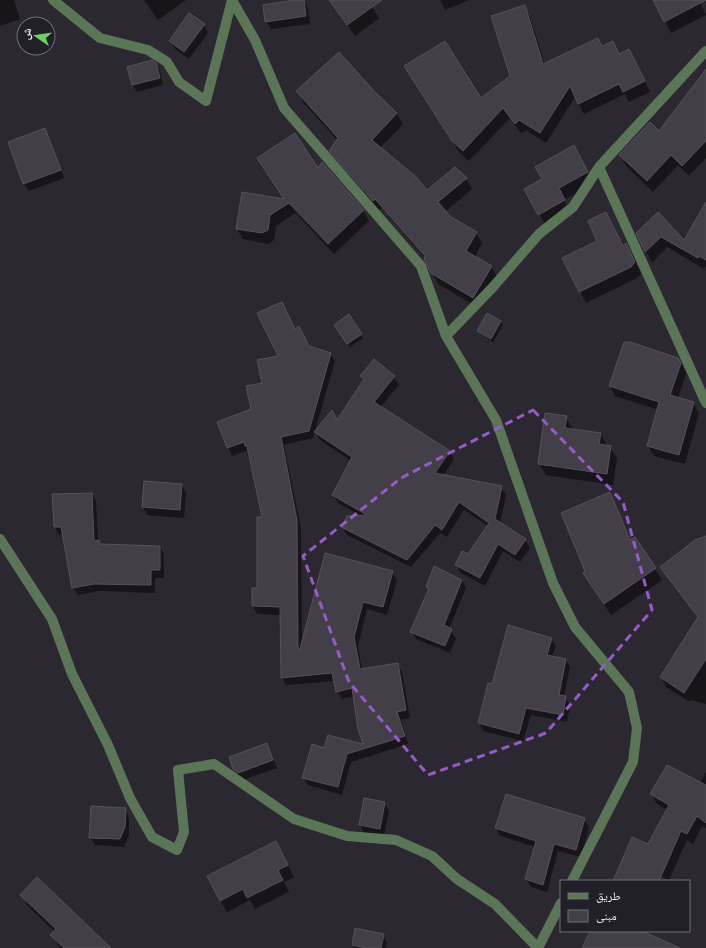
<svg xmlns="http://www.w3.org/2000/svg" width="706" height="948" font-family="'Noto Sans','Noto Naskh Arabic',sans-serif">
  <style>
    .shadow { fill: #0007 }
    .building { fill: #423f48; stroke: #55525b }
    .lines { fill: none; stroke-linecap: round; stroke-linejoin: round }
    .minor { stroke: #5a7657; stroke-width: 10 }
    .marked { fill: none; stroke: #965aca; stroke-width: 3; stroke-dasharray: 8 5; stroke-linejoin: round }
  </style>
  <rect width="100%" height="100%" fill="#2b2831"/>
  <path class="shadow" d="M0 0H14L20 19 0 26Z
    M144 0H186L158 20Z
    M301 0H303L308 7 310 24 271 29 266 22Z
    M330 0H368L379 18 355 36Z
    M440 0H469L445 10Z
    M654 0H699L706 15 671 33Z
    M524 7 530 17 545 65 602 47 619 55 629 50 650 92 629 102 625 94 584 114 575 97 546 143 526 130 521 133 510 118 469 161 459 152 412 77 481 100 511 76Z
    M204 25 208 33 189 59 175 49 170 41Z
    M155 63 160 71 163 85 137 92 133 85 128 67Z
    M706 73V158L689 176 678 165 653 192 626 166 620 155 659 132Z
    M297 91 373 92 397 114 403 124 380 148 427 191 466 179 472 189 445 212 450 218 476 233 482 243 475 257 491 266 497 277 479 308 438 284 425 258 382 208 379 210 337 161 331 151 337 140 303 102Z
    M45 129 64 178 29 191 24 183Z
    M580 158 594 184 564 200 571 212 546 226 539 214Z
    M285 200 363 210 369 221 334 254 296 213 276 226 274 240 268 244 243 239 237 229Z
    M706 204V266L704 269 667 247 652 263 637 234 658 213 684 241Z
    M606 213 624 247 626 245 633 256 641 274 637 278 586 303 563 259 598 241Z
    M488 314 501 322 503 325 493 342 481 334 479 331Z
    M349 316 363 338 350 347 335 325Z
    M295 330 309 347 330 353 335 361 313 438 284 445 301 529 302 643 392 572 397 580 387 615 367 609 358 646 362 670 398 664 402 672 410 718 401 719 408 744 351 762 342 795 308 785 304 778 325 749 364 745 354 696 342 699 337 691 335 681 286 685 282 678 281 615 257 614 253 606V589L258 590 263 518 248 450 232 456 218 423 252 410 263 384Z
    M625 341 678 358 684 369 686 374 678 398 693 403 699 413 685 464 654 456 648 446 658 410 615 396 610 386Z
    M361 376 394 377 399 385 380 408 449 451 454 459 443 476 501 487 506 495 500 524 525 540 530 548 520 562 503 551 485 586 461 573 456 565 468 556 488 526 464 510 447 537 440 533 411 567 347 535 342 527 361 516 338 503 333 495 351 461 320 440 315 432 337 421 364 381Z
    M566 417 573 430 601 434 607 446 610 447 617 458 613 485 546 475 539 463Z
    M182 485 186 493 184 518 147 515 143 507Z
    M92 494 96 501 98 541 101 545 160 547 164 554V578H155V593L99 591 78 595 73 587 64 534 59 535 55 527Z
    M610 494 631 541 635 538 662 580 611 615 584 573 586 571Z
    M706 537V629L662 567Z
    M462 580 466 588 449 629 456 638 450 653 416 639 412 632 429 590 427 587Z
    M706 633V704L691 700 690 702 666 687 661 677Z
    M551 639 556 646 552 657 565 659 570 667 564 697 570 705 567 722 531 715 523 741 483 731 479 723 492 685Z
    M266 744 277 768 243 780 239 777 234 769Z
    M706 772V828L702 826 693 844 687 840 669 880 661 876 658 881H614L649 846 667 810 657 804 651 794 700 783Z
    M384 803 389 811 384 836 364 833 360 825Z
    M125 809 129 817V835L124 847 95 845 90 838Z
    M584 819 589 827 581 857 558 851 547 892 531 887 526 879 536 847 500 836 496 828Z
    M282 854 294 877 284 882 289 892 255 909 250 900 227 912 220 900Z
    M22 895 109 948H60L52 935 55 932 28 906Z
    M383 935 387 943 386 948H355L353 945Z"/>
  <path class="building" d="M294 0H304L306 16 265 22 263 5Z
    M329 0H382L347 25Z
    M653 0H706L664 22Z
    M525 5 543 64 598 38 602 46 613 41 619 54 629 49 645 81 623 92 619 84 578 104 570 86 540 133 519 120 515 124 503 108 463 151 452 141 404 66 445 41 481 98 510 76 491 16Z
    M189 13 205 24 184 52 169 41Z
    M339 52 374 91 397 113 372 140 415 176 427 190 455 167 467 178 438 202 451 217 477 232 466 251 492 266 473 298 431 273 424 259 425 256 375 199 373 201 329 151 338 138 296 91Z
    M152 60 156 63 160 78 132 85 127 67Z
    M706 69V141L682 166 671 155 647 181 619 155 650 122 659 131Z
    M45 128 61 170 23 184 8 142Z
    M295 133 318 168 322 162 364 210 328 244 289 203 270 215 268 230 262 233 236 229 242 192 284 199 257 158Z
    M574 145 588 172 559 188 565 200 538 215 524 189 542 179 535 167Z
    M706 202V260L699 256 698 258 661 237 645 252 636 233 658 212 684 240Z
    M606 212 623 246 626 243 635 262 631 267 579 292 562 258 597 241 588 221Z
    M282 302 295 329 299 326 309 346 331 353 309 431 281 437 297 520 298 648 300 649 325 553 393 571 383 607 363 602 354 637 360 669 398 663 406 710 397 712 405 736 347 754 338 787 302 778 312 744 324 748 328 735 363 744 358 729 352 688 336 692 332 673 281 678 280 607 252 606V588H257V517H262L247 446H245L244 442 227 448 217 422 251 409 246 386 262 383 257 360 278 356 257 313Z
    M487 313 501 321 491 339 477 331Z
    M349 314 362 334 347 344 334 325Z
    M624 342H630L678 358 681 363 670 395 694 402 679 455 647 446 659 402 609 386Z
    M374 359 395 376 374 402 450 451 435 473 502 486 495 519 526 539 515 555 498 544 480 578 455 565 462 551 468 554 489 523 459 502 442 530 435 525 407 560 341 527 347 516 367 515 332 495 352 457 314 432 332 410 337 420 364 379 360 376Z
    M545 413 567 416 565 428 601 433 599 444 611 446 607 474 538 464Z
    M144 481 182 484 180 510 142 507Z
    M610 492 630 540 635 537 656 568 604 604 583 573 585 571 561 513Z
    M92 493 94 541 99 540 100 544 160 546V570H151V585L94 584 72 588 61 527H54L52 494Z
    M706 536V659L684 693 660 677 698 617 660 567 695 540Z
    M434 566 462 580 444 625 452 629 445 646 410 632 429 588 426 587Z
    M508 625 552 638 547 655 566 659 559 695 566 696 563 715 526 708 519 734 478 723 488 683 492 684Z
    M267 743 273 760 238 773 233 769 229 757Z
    M667 765 706 785V823L697 816 687 834 681 831 659 881H613L632 837 648 844 669 805 650 794Z
    M506 794 585 818 576 850 554 844 543 885 525 879 536 841 495 828Z
    M364 798 385 802 380 829 359 825Z
    M91 806 126 808 125 827 120 839 89 838Z
    M276 841 288 865 278 870 283 880 247 898 243 889 220 901 207 876Z
    M37 877 111 948H64L50 935 56 929 20 895Z
    M355 928 384 934 381 948H366L352 945Z
    M590 931H642L680 948H582Z"/>
  <g class="lines">
    <path class="minor" d="M53 0 100 38 148 50 167 62 179 82 206 101 232 0
      M232 0 255 40 284 108 421 266 446 336 496 420 553 583 575 627 629 692 637 728 633 762 572 881
      M599 167 706 403
      M446 336 493 287 539 234 573 207 599 167 706 51
      M0 539 52 619 72 674 108 745 130 798 152 837 177 850 184 832 178 770 214 764 294 819 347 836 396 840 432 856 457 879 495 904 538 948
      M538 948 561 903"/>
  </g>
  <path class="marked" d="M533 410 623 502 652 610 546 733 428 775 349 682 303 556 401 478Z"/>
  <rect x="560" y="880" width="130" height="52" fill="#211f27" stroke="#716f76"/>
  <rect x="568" y="893" width="20" height="6" fill="#5a7657" stroke="#716f76"/>
  <text x="596" y="900" font-size="12" fill="#e8e6ec">طريق</text>
  <rect x="568" y="910" width="20" height="12" fill="#423f48" stroke="#716f76"/>
  <text x="596" y="920" font-size="12" fill="#e8e6ec">مبنى</text>
  <g transform="translate(36 36) rotate(283)"><circle r="19" fill="#211f27" stroke="#716f76"/>
  <path d="M0-3L7 15L0 10L-7 15Z" fill="#6cd362"/>
  <text y="-6" font-size="11" font-weight="bold" text-anchor="middle" fill="#e8e6ec">ش</text>
  </g>
</svg>
